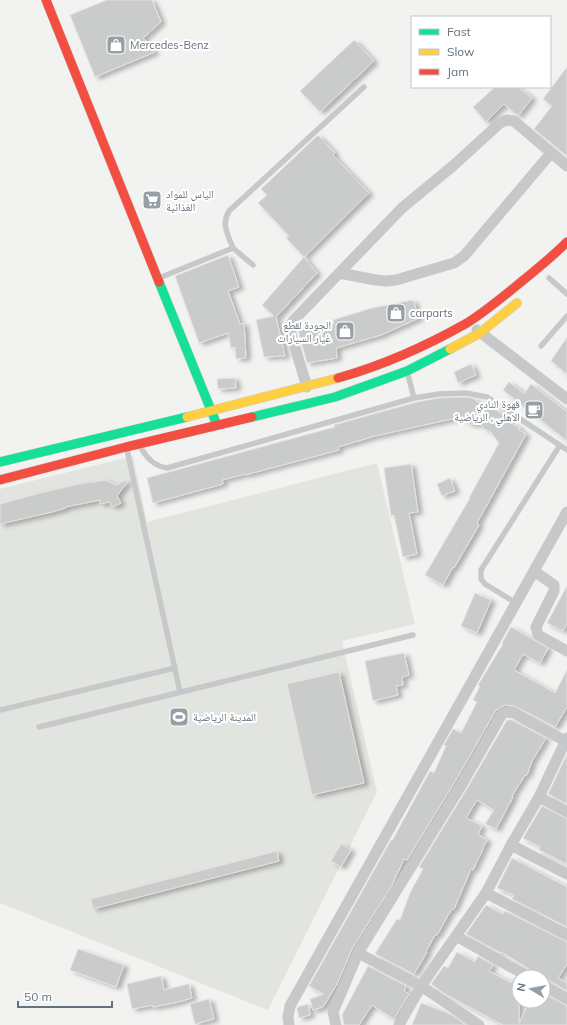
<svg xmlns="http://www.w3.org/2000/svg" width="567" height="1025" font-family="Mulish,'Noto Naskh Arabic',sans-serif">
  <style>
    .green { fill: #e2e5df }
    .building { fill: #cacbcb; stroke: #e2e2e1; filter: url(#shadow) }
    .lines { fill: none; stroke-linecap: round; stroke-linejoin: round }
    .fast-casing { stroke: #cecfcf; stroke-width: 10 }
    .slow-casing { stroke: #cecfcf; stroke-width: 10 }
    .jam-casing { stroke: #cecfcf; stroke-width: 10 }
    .lane { stroke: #c7c8c9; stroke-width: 5.5 }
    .street { stroke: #c7c8c9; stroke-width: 11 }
    .fast { stroke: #16e098; stroke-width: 9 }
    .slow { stroke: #ffcf43; stroke-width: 9 }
    .jam { stroke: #f24e42; stroke-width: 9 }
    .labels { text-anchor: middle; stroke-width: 4; stroke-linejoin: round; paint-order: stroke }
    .poi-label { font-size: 11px; fill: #65727e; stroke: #fff; text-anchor: start }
  </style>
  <defs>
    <filter id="shadow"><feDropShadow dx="4.5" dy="2.5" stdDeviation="2" flood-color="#0004"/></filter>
  </defs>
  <rect width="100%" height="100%" fill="#f2f2f1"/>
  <path class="green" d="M133 456 147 522 377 463 415 624 342 641 377 792 268 1010 0 903V489Z"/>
  <path class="building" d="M107 0H152L161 22 143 38 155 52 95 77 70 15Z
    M354 40 374 61 320 112 300 91Z
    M567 67V156L534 129 552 106 543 99Z
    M495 87H518L532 98 518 116 504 104 486 122 473 107Z
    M318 135 335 153 333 155 369 193 304 257 286 238 289 236 258 203 267 195 261 189Z
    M228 255 239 287 228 291 240 324 244 323 246 358 236 359 235 347 231 348 228 333 199 343 175 276Z
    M304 257 317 273 276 317 285 356 264 357 256 320 274 316 262 305Z
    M413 300 419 318 381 335 336 348 337 358 307 363 298 330 334 324 333 320 372 308Z
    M567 337V374L551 361Z
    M471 364 476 375 458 383 454 372Z
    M235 378 236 388 218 389 217 379Z
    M509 382 524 394 531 384 567 412V441L503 390Z
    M466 397 472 398 483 405 485 403 508 418 507 421 520 428 519 430 526 434 477 523 479 525 454 568 453 567 443 585 425 575 470 498H469L499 443 490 431 484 429 481 424H470L460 417 375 436 338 447 339 450 245 475V474L222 480 223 484 153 503 147 478 335 427 334 425 417 402 439 398Z
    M411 464 418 512 409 513 417 554 403 557 394 515 391 516 384 468Z
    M450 478 455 491 442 496 437 484Z
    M129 479 117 496 121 503 112 507 109 502 100 504V500L66 507V508L52 512 0 524V504L44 492 89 482 90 483 105 480 116 485Z
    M567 586V623L563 631 547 623Z
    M475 593 491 600 477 633 461 626Z
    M511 627 548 648 540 663 523 654 514 670 555 693 567 670V707L555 727 515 706 505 705 496 710 456 780 407 860 404 859 392 885 352 949 337 984 323 1007 313 1010 310 999 324 994 309 986 391 840 392 841 430 771 434 773 446 746 444 745 453 729 461 733 477 702 473 700 480 686 478 685 503 644 502 643Z
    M404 653 409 675 402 677 403 685 396 686 398 695 373 701 365 661Z
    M339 672 364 783 312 795 287 684Z
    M507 720H512L546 738 532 761 527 775H525L512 796 513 797 496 829 485 824 494 810 477 800 466 818 482 826 478 834 487 840 473 870 471 869 454 909 451 910 437 935H435L426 951 427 952 414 974 375 954 397 919 400 920 410 893 423 869 419 867 468 787Z
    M567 754V804L548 794Z
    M542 806 567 819V864L539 850 540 847 523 838Z
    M341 844 351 850 341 867 331 861Z
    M277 851 279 861 93 909 91 899Z
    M512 858 567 887V927L512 899 514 895 497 888Z
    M486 905 503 914 505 911 567 942V964L558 978 567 983V991L543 977 536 976 532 971 502 952 501 953 466 934Z
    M78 949 124 965 116 987 70 970Z
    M457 952 475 962 478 956 493 965 489 971 511 983 515 977 519 979V1023L530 1001H543V993L567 1006V1025H503L445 994 431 984 444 966 448 968Z
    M368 966 406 986 404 991 409 994 394 1019 372 1005 359 1025H344L342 1015Z
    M161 976 164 990 189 984 192 998 174 1003 153 1007V1005L132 1009 127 984Z
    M209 999 214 1019 195 1024 190 1004Z
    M421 1003 450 1014 466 1025H412Z
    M308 1004 310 1015 299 1018 297 1009 298 1007Z"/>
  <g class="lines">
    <g class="fast-casing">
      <path id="fast" d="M159 282 215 420
        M252 417 335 397 407 371 450 349
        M0 462 187 417"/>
    </g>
    <g class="slow-casing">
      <path id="slow" d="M450 349 480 333 517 303
        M187 417 338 378"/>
    </g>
    <g class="jam-casing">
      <path id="jam" d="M46 0 159 282
        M338 378C381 366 428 345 467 323 486 311 504 296 521 282 537 269 552 257 567 242
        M0 480 126 447 252 417"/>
    </g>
    <path class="lane" d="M233 248 253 265
      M159 278 233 248C228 235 221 224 229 211L364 87
      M549 278 567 294
      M541 346 567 316
      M408 375 414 398
      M141 448C147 458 154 466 167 468L414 398 439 394 466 393 487 397 567 450
      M127 450 180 692
      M516 603 485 584 481 579V570L560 445
      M0 710 175 668
      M39 727 413 635"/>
    <path class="street" d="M339 273 376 280 386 281 396 280 454 263 464 256 551 153
      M477 330 567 399
      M307 387 291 334V327L293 321 402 208 454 165 500 123 507 120 514 121 567 166
      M534 571 554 585V591L536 627 538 635 567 651
      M539 797 567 812
      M511 845 567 874
      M486 893 567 935
      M456 936 529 977
      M358 953 421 986 479 1025
      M543 985 567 999
      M289 1025 288 1017 290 1006 567 512
      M336 1025 333 1012 358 953 462 784 502 714 507 712 514 713 567 742
      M399 1025 421 986 486 893 511 845 539 797 567 738"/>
    <use href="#fast" class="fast"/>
    <use href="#slow" class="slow"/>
    <use href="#jam" class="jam"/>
  </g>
  <defs>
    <g id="shop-square" transform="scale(1)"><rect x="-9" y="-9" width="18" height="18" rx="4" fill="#969fa6" stroke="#fff"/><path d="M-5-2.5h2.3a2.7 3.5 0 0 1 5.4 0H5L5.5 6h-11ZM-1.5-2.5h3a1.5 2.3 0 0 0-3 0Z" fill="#fff"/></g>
    <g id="supermarket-square" transform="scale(1)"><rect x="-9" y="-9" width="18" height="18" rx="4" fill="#969fa6" stroke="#fff"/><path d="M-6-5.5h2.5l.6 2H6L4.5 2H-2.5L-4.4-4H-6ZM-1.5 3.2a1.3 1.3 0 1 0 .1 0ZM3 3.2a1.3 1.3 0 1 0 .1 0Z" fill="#fff"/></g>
    <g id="cafe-square" transform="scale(1)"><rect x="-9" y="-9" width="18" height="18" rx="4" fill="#969fa6" stroke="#fff"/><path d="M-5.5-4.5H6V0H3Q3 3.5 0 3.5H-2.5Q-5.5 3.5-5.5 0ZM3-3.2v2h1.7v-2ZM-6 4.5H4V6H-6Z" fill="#fff"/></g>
    <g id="stadium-square" transform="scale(1)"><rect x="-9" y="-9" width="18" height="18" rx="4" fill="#969fa6" stroke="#fff"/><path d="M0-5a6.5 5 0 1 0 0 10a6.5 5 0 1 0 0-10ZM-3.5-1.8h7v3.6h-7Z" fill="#fff"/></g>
  </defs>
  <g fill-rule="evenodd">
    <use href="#shop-square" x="116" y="45"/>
    <use href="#supermarket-square" x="152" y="200"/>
    <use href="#shop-square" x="396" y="313"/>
    <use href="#shop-square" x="345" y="331"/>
    <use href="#cafe-square" x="534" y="410"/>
    <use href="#stadium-square" x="179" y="717"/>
  </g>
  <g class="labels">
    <g class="poi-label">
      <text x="130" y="49">Mercedes-Benz</text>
      <text x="166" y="198">الياس للمواد<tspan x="166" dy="13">الغذائية</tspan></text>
      <text x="410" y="317">carparts</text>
      <text x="331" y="329" text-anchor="end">الجودة لقطع<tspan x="331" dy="13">غيار السيارات</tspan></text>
      <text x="520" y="408" text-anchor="end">قهوة النادي<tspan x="520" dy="13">الاهلي ، الرياضية</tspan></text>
      <text x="193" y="721">المدينة الرياضية</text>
    </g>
  </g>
  <rect x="411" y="16" width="140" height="72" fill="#ffffff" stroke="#c1c7cb"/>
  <rect x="419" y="29" width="20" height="6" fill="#16e098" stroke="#c1c7cb"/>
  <text x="447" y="36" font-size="12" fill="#65727e">Fast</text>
  <rect x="419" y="49" width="20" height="6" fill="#ffcf43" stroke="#c1c7cb"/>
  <text x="447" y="56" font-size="12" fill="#65727e">Slow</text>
  <rect x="419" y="69" width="20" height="6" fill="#f24e42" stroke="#c1c7cb"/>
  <text x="447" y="76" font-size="12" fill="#65727e">Jam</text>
  <g transform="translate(531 989) rotate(280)"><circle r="19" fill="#ffffff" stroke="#c1c7cb"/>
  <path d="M0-3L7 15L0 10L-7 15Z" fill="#969fa6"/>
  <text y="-6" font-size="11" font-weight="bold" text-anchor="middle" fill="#65727e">N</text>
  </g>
  <path d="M18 1001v6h94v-6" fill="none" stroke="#65727e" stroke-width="2"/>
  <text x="24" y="1001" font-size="12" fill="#65727e" stroke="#ffffff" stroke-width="3" paint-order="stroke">50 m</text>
</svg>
